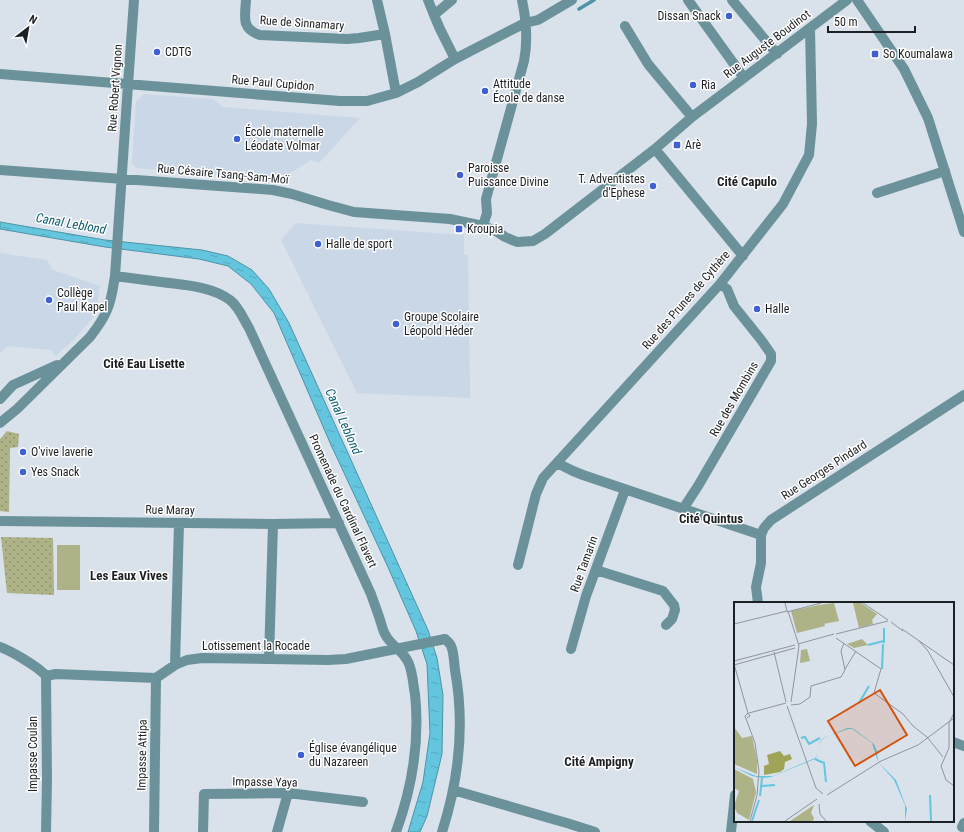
<svg xmlns="http://www.w3.org/2000/svg" width="964" height="832" font-family="'Roboto Condensed',sans-serif">
  <style>
    .built { fill: #c9d7e7 }
    .grass { fill: url(#grass-dots) }
    .pitch { fill: #aeb287 }
    .water { fill: url(#water-ripples); stroke: #4e94a6 }
    .lines { fill: none; stroke-linecap: round; stroke-linejoin: round }
    .stream { stroke: #4e94a6; stroke-width: 3.5 }
    .minor { stroke: #6b929a; stroke-width: 10 }
    .tertiary { stroke: #6b929a; stroke-width: 10 }
    .poi-dot { fill: #3e60d2; stroke: #fff; stroke-width: 1.5 }
    .labels { text-anchor: middle; stroke-width: 3; stroke-linejoin: round; paint-order: stroke }
    .poi-label { font-size: 12px; fill: #1d2023; stroke: #fff; text-anchor: start }
    .street-label { font-size: 12px; fill: #1d2023; stroke: #fff }
    .neighbourhood-label { font-size: 13px; font-weight: bold; fill: #1d2023; stroke: #fff }
    .water-label { font-size: 13px; font-style: italic; fill: #0d6072; stroke: #fff }
    .inset-river { fill: none; stroke: #63c5de; stroke-width: 2 }
    .inset-road { fill: none; stroke: #8e949b; stroke-width: 1 }
    .view { fill: #d4530e; fill-opacity: 0.15; stroke: #d4530e; stroke-width: 2 }
    .inset-edge { fill: none; stroke: #1d2023; stroke-width: 2 }
  </style>
  <defs>
    <pattern id="grass-dots" width="8" height="8" patternUnits="userSpaceOnUse"><rect width="8" height="8" fill="#aeb287"/><path d="M2 2h.1M6 6h.1" fill="none" stroke="#8d906e" stroke-width="1.8" stroke-linecap="round"/></pattern>
    <pattern id="water-ripples" width="26" height="14" patternUnits="userSpaceOnUse"><rect width="26" height="14" fill="#63c5de"/><path d="M2 4q2-2 4 0t4 0M15 11q2-2 4 0t4 0" fill="none" stroke="#56a9be"/></pattern>
  </defs>
  <rect width="100%" height="100%" fill="#d9e1eb"/>
  <path class="built" d="M144 94 213 99 223 107 360 118 319 163 311 160 289 174 288 181 136 168 132 163 136 102Z
    M296 223 464 235V255H468L470 398 357 393 281 240Z
    M0 253 47 260 53 270 100 286 96 314 74 340 55 356 51 350 8 346 0 353Z"/>
  <path class="grass" d="M7 431 19 434 18 447 10 448 9 512 0 511V439Z
    M1 537 53 538 54 595 7 593Z"/>
  <path class="pitch" d="M57 545H80V590H57Z"/>
  <path class="water" d="M0 222 105 240 202 250 228 256 252 270 269 289 289 323 428 630 437 658 443 695 442 754 427 816 420 832H408L423 782 430 733 427 664 416 631 387 565 331 445 274 313 251 284 228 266 199 259 105 247 0 229Z"/>
  <g class="lines">
    <path class="stream" d="M579 9 594 0"/>
    <path class="minor" d="M246 0C245 17 241 29 260 35L347 39 359 38 385 34
      M377 0 385 34 396 93
      M428 0 434 15
      M452 0 434 15 440 29 455 59
      M688 0 744 78
      M732 0 777 54
      M625 26 648 64 692 117
      M0 74 340 101H367L396 93 418 82 455 59 525 23 538 20 572 0
      M655 149 743 256
      M0 170 273 190 292 194 328 205 354 212 450 219 483 226 496 231 505 237 517 242 533 241 545 234 655 149 692 117 847 0
      M877 193 945 171
      M483 226 487 213 486 199 524 61C528 41 526 19 522 0
      M115 276C131 278 146 280 161 282 184 285 211 286 230 300 239 307 243 318 249 328L371 594C374 603 378 613 381 623 382 626 383 631 385 634 391 647 404 650 409 664 413 674 413 685 415 694 420 742 412 788 396 832
      M0 399 13 385 57 365
      M0 423 17 409 90 337C97 328 103 320 107 310 112 299 113 287 115 276L127 99 134 0
      M557 463 573 471 583 475 761 535
      M683 509 698 486 771 361V354L762 341 734 306 727 289 720 284
      M0 521 273 524 339 523
      M518 565 536 494 543 478 720 284 783 204 809 155 812 124 810 28
      M596 570 663 591 674 605 675 610 672 619 666 625
      M758 603 756 587 761 563V535L764 528 771 520 964 395
      M0 647C11 651 39 667 46 676
      M571 649 586 596 625 490
      M269 659 273 524
      M175 665 179 523
      M46 676 56 674 156 678 175 665 187 660 202 658 328 660 346 659 445 639C447 641 450 643 451 646 454 652 454 663 455 670 465 725 459 779 442 832
      M953 742 964 746
      M453 790 570 824 595 832
      M870 821 884 832
      M962 827 964 823
      M46 832 47 780 46 676
      M154 832 156 678
      M203 832 204 794 288 793 363 802
      M277 832 288 793
      M731 832 735 795"/>
    <path class="tertiary" d="M857 0 904 69 928 118 964 232"/>
  </g>
  <g class="poi-dot">
    <circle cx="729" cy="16" r="4"/>
    <circle cx="157" cy="52" r="4"/>
    <rect x="871" y="50" width="8" height="8" rx="2"/>
    <circle cx="693" cy="85" r="4"/>
    <circle cx="485" cy="91" r="4"/>
    <circle cx="237" cy="139" r="4"/>
    <rect x="673" y="141" width="8" height="8" rx="2"/>
    <circle cx="460" cy="175" r="4"/>
    <circle cx="653" cy="186" r="4"/>
    <rect x="455" y="225" width="8" height="8" rx="2"/>
    <circle cx="318" cy="244" r="4"/>
    <circle cx="49" cy="300" r="4"/>
    <circle cx="757" cy="309" r="4"/>
    <circle cx="396" cy="324" r="4"/>
    <circle cx="23" cy="452" r="4"/>
    <circle cx="23" cy="472" r="4"/>
    <circle cx="301" cy="755" r="4"/>
  </g>
  <g class="labels">
    <g class="poi-label">
      <text x="721" y="20" text-anchor="end">Dissan Snack</text>
      <text x="165" y="56">CDTG</text>
      <text x="883" y="58">So Koumalawa</text>
      <text x="493" y="88">Attitude<tspan x="493" dy="14">École de danse</tspan></text>
      <text x="701" y="89">Ria</text>
      <text x="245" y="136">École maternelle<tspan x="245" dy="14">Léodate Volmar</tspan></text>
      <text x="685" y="149">Arè</text>
      <text x="468" y="172">Paroisse<tspan x="468" dy="14">Puissance Divine</tspan></text>
      <text x="645" y="183" text-anchor="end">T. Adventistes<tspan x="645" dy="14">d'Ephese</tspan></text>
      <text x="467" y="233">Kroupia</text>
      <text x="326" y="248">Halle de sport</text>
      <text x="57" y="297">Collège<tspan x="57" dy="14">Paul Kapel</tspan></text>
      <text x="765" y="313">Halle</text>
      <text x="404" y="321">Groupe Scolaire<tspan x="404" dy="14">Léopold Héder</tspan></text>
      <text x="31" y="456">O'vive laverie</text>
      <text x="31" y="476">Yes Snack</text>
      <text x="309" y="752">Église évangélique<tspan x="309" dy="14">du Nazareen</tspan></text>
    </g>
    <g class="street-label">
      <text transform="translate(302 23) rotate(4)" y="4">Rue de Sinnamary</text>
      <text transform="translate(767 44) rotate(-37)" y="4">Rue Auguste Boudinot</text>
      <text transform="translate(273 83) rotate(5)" y="4">Rue Paul Cupidon</text>
      <text transform="translate(115 88) rotate(-86)" y="4">Rue Robert Vignon</text>
      <text transform="translate(223 174) rotate(5)" y="4">Rue Césaire Tsang-Sam-Moï</text>
      <text transform="translate(686 300) rotate(-49)" y="4">Rue des Prunes de Cythère</text>
      <text transform="translate(734 399) rotate(-60)" y="4">Rue des Mombins</text>
      <text transform="translate(824 470) rotate(-33)" y="4">Rue Georges Pindard</text>
      <text transform="translate(343 501) rotate(65)" y="4">Promenade du Cardinal Flavert</text>
      <text transform="translate(170 510) rotate(1)" y="4">Rue Maray</text>
      <text transform="translate(584 564) rotate(-70)" y="4">Rue Tamarin</text>
      <text x="256" y="650">Lotissement la Rocade</text>
      <text transform="translate(33 754) rotate(-90)" y="4">Impasse Coulan</text>
      <text transform="translate(142 755) rotate(-89)" y="4">Impasse Attipa</text>
      <text transform="translate(265 782) rotate(1)" y="4">Impasse Yaya</text>
    </g>
    <g class="neighbourhood-label">
      <text x="747" y="186">Cité Capulo</text>
      <text x="144" y="368">Cité Eau Lisette</text>
      <text x="711" y="523">Cité Quintus</text>
      <text x="129" y="580">Les Eaux Vives</text>
      <text x="599" y="766">Cité Ampigny</text>
    </g>
    <g class="water-label">
      <text transform="translate(71 223) rotate(10)" y="5">Canal Leblond</text>
      <text transform="translate(344 421) rotate(66)" y="5">Canal Leblond</text>
    </g>
  </g>
  <g transform="translate(734 602)">
    <rect width="220" height="220" fill="#d9e1eb"/>
    <path d="M73 47 76 59 66 61 67 48ZM0 125 8 136 18 134 23 158V172L0 162Z" fill="#aeb287"/>
    <path d="M46 149 50 154 56 152 58 157 51 160 50 167 46 170 30 173V164L35 162 33 153Z" fill="#9fa459"/>
    <path d="M0 167 19 177 22 190 15 218 3 211 0 204 5 189 0 186ZM80 203 77 211 80 216 79 219H56Z" fill="#aeb287"/>
    <path d="M85 3 91 24 63 31 57 9Z" fill="#aeb287"/>
    <path d="M119 1H127L143 12 138 18 139 22 125 26Z" fill="#aeb287"/>
    <path d="M100 1 105 19 89 22 85 3ZM128 37 134 43 120 46 113 42Z" fill="#aeb287"/>
    <path d="M113 126H116L120 127 140 142 143 149 144 160 162 178 171 202 173 207 171 219V203L160 178 144 160 138 141 117 126 89 136 86 141 84 152 81 157 37 175 28 176 18 174 0 165 22 174H39L81 156 84 152 86 140 88 137Z" fill="#63c5de"/>
    <path class="inset-river" d="M150 41V26M134 43 150 39M148 67 149 42M125 101 135 84M67 136 71 135 75 142 86 136M81 157 90 161 92 180M28 184 41 183M196 193 197 219M26 194 28 176M18 219 25 198"/>
    <path class="inset-road" d="M129 1 154 18M54 9 65 44 57 100M53 10 87 1M157 20 169 29M0 22 53 9 51 1M168 27 220 63M102 32 154 19M102 36 147 67 140 91 169 112 179 124 193 135 209 155M185 39 194 49 220 95M64 42 100 32M40 50 52 100M0 59 61 43M0 62 14 111M0 63 61 46M111 67 122 49M57 103 66 102 76 95 77 84 107 75 111 68 107 49 110 41M53 104 82 186 89 192M15 111 52 101M220 111 215 121V146L207 164 212 178 220 184M13 116 16 114 14 111 11 114 21 141 25 169 23 193 16 219M93 193 147 159 184 143 220 116M85 202 86 212 92 219M51 219 83 197"/>
    <path class="view" d="M146 88 173 133 121 164 94 119Z"/>
    <rect width="220" height="220" class="inset-edge"/>
  </g>
  <g transform="translate(28 28) rotate(31)" stroke="#ffffff" stroke-width="3" paint-order="stroke">
  <path d="M0-3L7 15L0 10L-7 15Z" fill="#1d2023"/>
  <text y="-6" font-size="11" font-weight="bold" text-anchor="middle" fill="#1d2023">N</text>
  </g>
  <path d="M828 26v6h87v-6" fill="none" stroke="#1d2023" stroke-width="2"/>
  <text x="834" y="26" font-size="12" fill="#1d2023" stroke="#ffffff" stroke-width="3" paint-order="stroke">50 m</text>
</svg>
